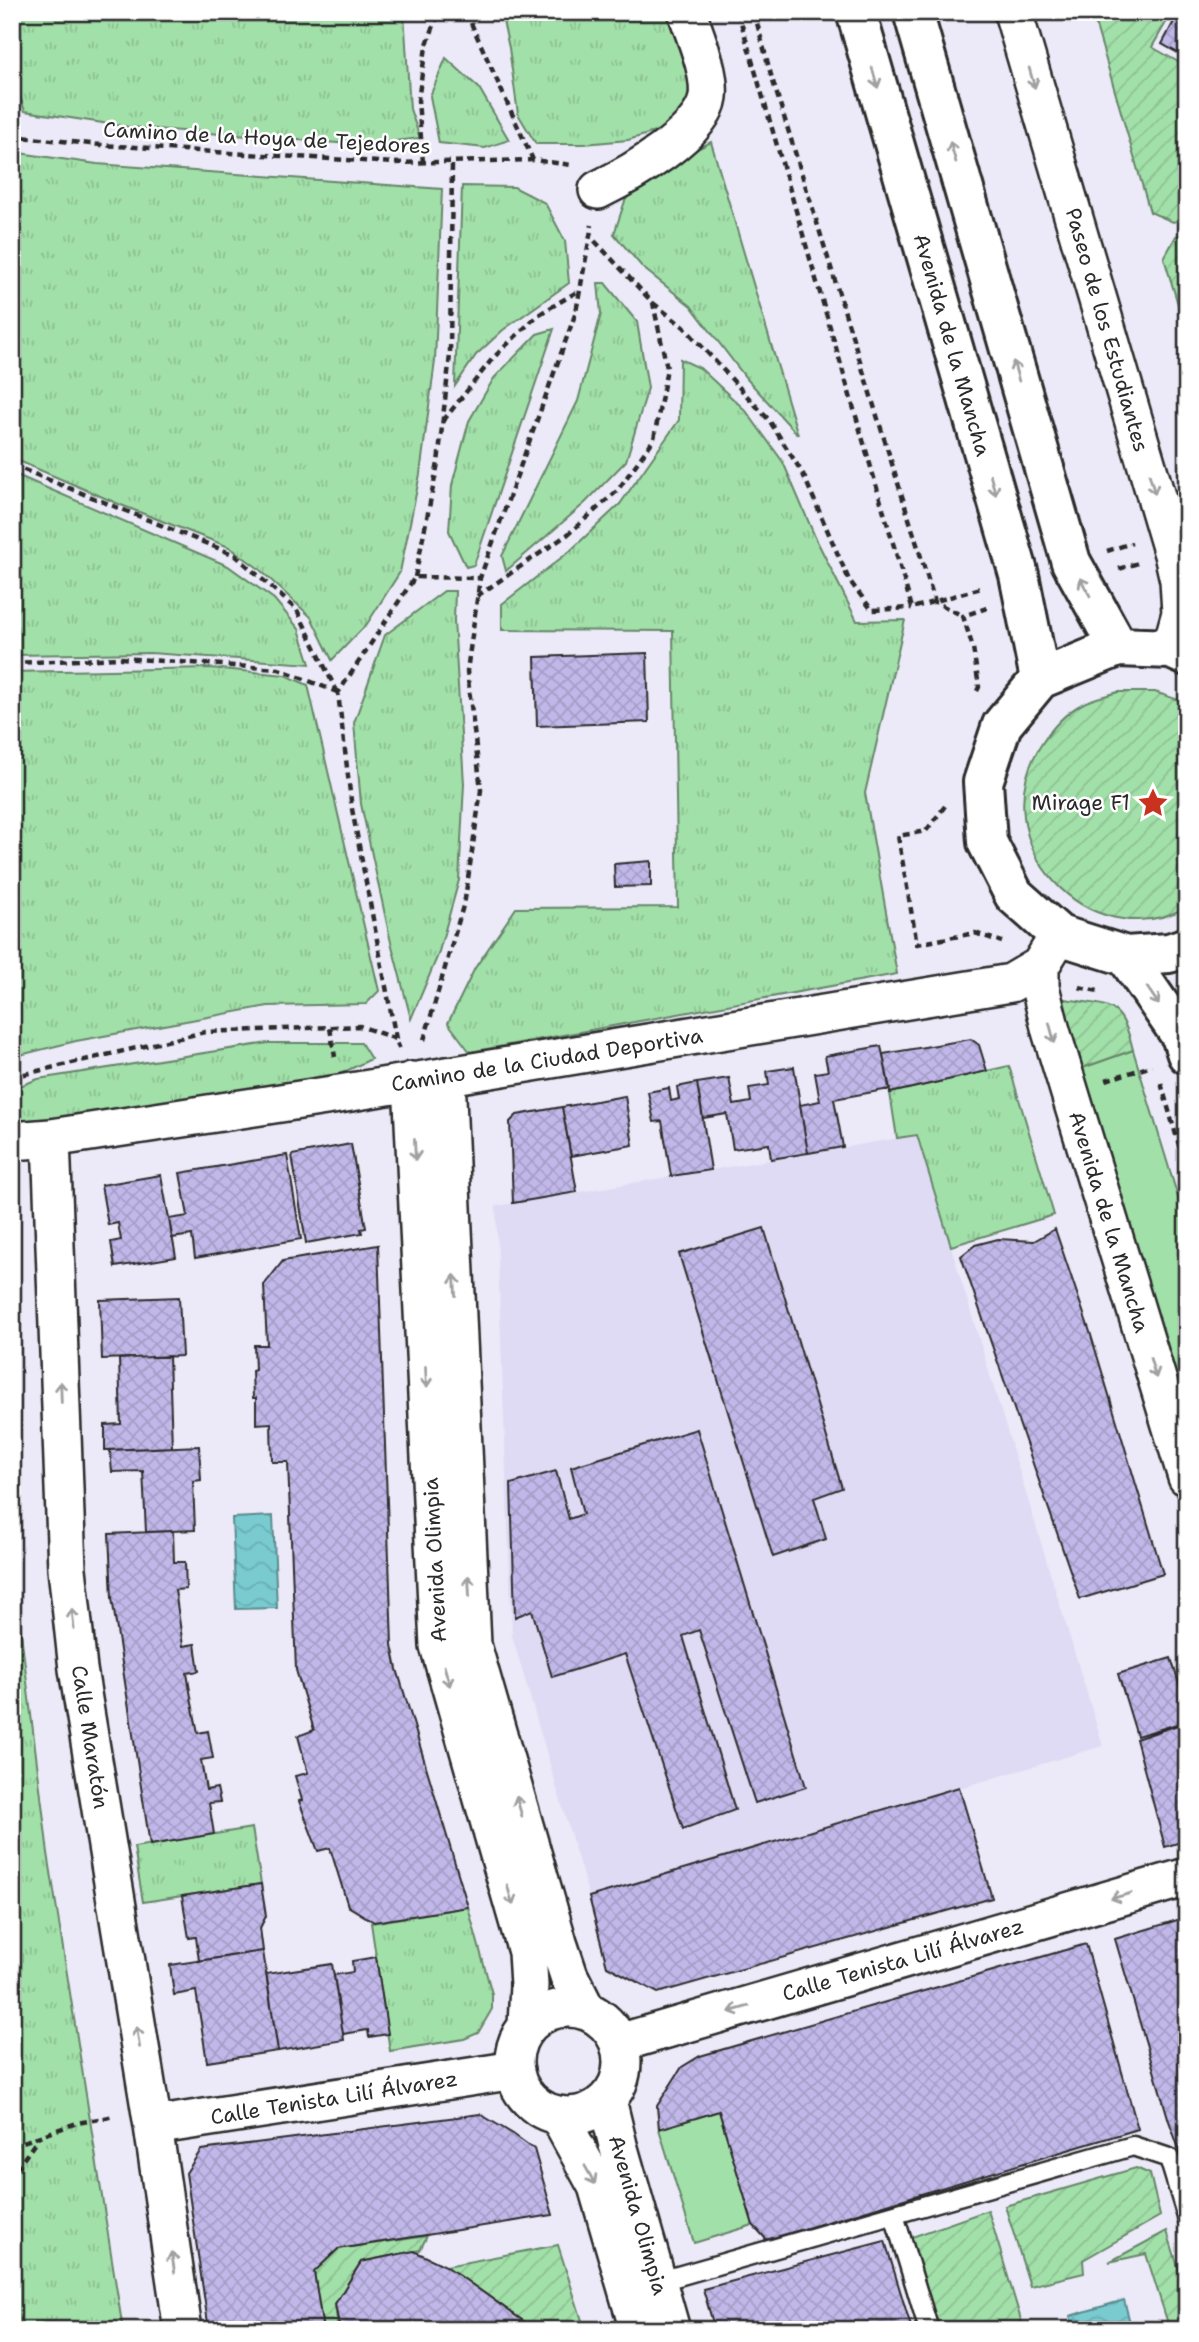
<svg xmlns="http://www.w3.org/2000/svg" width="1199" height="2342" font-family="'Shantell Sans',sans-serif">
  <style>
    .built { fill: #dfdbf4 }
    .grass { fill: url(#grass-tufts); stroke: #66866a; stroke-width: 2 }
    .park { fill: #a2e0a9; stroke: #66866a; stroke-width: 2 }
    .garden { fill: url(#garden-furrows); stroke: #66866a; stroke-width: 2 }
    .water { fill: url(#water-waves); stroke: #5a8b8e; stroke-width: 2 }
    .building { fill: url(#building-cross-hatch); stroke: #2b2b2b; stroke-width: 2 }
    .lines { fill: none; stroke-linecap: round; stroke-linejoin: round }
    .lane-casing { stroke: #2b2b2b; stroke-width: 23 }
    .street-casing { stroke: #2b2b2b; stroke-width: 42 }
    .primary-casing { stroke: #2b2b2b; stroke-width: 44 }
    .path { stroke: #2b2b2b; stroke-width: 4.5; stroke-dasharray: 7 5; stroke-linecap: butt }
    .lane { stroke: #fff; stroke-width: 18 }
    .street { stroke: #fff; stroke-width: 37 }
    .primary { stroke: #fff; stroke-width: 38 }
    .oneway { stroke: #a0a0a0 }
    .labels { text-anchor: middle; stroke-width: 5; stroke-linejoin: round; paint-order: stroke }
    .street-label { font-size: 21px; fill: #2b2b2b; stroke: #fff }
    .poi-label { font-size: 21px; fill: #2b2b2b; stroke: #fff; text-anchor: end }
  </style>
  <defs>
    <pattern id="grass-tufts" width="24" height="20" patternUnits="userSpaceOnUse" patternTransform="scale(1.75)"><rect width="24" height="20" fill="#a2e0a9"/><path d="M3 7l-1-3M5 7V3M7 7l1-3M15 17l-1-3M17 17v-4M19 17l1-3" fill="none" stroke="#8cc092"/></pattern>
    <pattern id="garden-furrows" width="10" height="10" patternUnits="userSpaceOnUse" patternTransform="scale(1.75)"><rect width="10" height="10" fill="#a2e0a9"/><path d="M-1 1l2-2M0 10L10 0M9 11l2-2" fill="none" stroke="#8cc092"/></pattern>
    <pattern id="water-waves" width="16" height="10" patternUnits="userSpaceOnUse" patternTransform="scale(1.75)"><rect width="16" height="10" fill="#79cbd0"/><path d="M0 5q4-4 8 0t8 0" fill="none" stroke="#69aeb3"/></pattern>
    <pattern id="building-cross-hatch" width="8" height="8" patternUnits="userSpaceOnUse" patternTransform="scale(1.75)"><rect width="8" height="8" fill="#c1b8e9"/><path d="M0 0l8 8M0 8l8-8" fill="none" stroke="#a69ec8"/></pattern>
  </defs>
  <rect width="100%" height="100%" fill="#eceaf8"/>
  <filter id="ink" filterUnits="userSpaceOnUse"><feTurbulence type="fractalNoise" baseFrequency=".0143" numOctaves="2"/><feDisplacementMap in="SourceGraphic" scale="14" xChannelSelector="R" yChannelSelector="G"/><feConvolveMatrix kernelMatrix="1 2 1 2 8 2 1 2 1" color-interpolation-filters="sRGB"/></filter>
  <g filter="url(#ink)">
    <path class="built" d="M917 1135 1103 1746 589 1897 512 1636 496 1206Z"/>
    <path class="grass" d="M12 12H404L410 109 420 138 364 145 129 127 25 111 12 73Z
      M501 12H681L698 70 684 111 658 131 628 140 584 144H536L518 114 509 48Z
      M446 58 479 88 509 140 485 148 439 143 430 96Z
      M711 142 798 435 746 378 691 306 643 268 614 234 625 201 641 178Z
      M12 152 97 164 442 189 435 361 420 474 400 572 367 624 332 660 311 617 258 568 229 547 121 505 12 458Z
      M462 186 514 187 545 203 565 241 569 283 503 330 476 355 455 386Z
      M598 283H605L637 322 648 388 626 461 585 503 506 571 502 556 578 401 601 314Z
      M554 329 474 565 466 567 449 531 452 485 469 421 494 378 537 334Z
      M680 359 700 368 746 411 783 462 815 537 857 621 905 620 865 793 897 974 470 1052 448 1023 475 968 516 908 678 907 673 631 502 630V604L570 551 620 504 679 420Z
      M12 473 228 566 274 599 299 629 310 664 150 653 12 655Z
      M444 591H455L454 620 464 784 459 880 438 955 411 1019 390 938 361 804 354 723 385 635Z
      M210 668 285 675 308 685 379 991 366 1004 268 1006 76 1041 12 1057V672Z
      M268 1043H361L371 1059 338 1075 49 1126H12V1089L38 1079Z
      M1009 1066 1054 1215 951 1246 917 1135 897 1138 890 1093Z
      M12 1625H20L48 1853 123 2330H12Z
      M252 1828 261 1884 143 1902 134 1847Z
      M468 1907 492 1994V2009L478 2033 464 2039 390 2051 371 1923Z"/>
    <path class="park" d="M1133 1050 1187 1227V1444L1074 1071Z
      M719 2111 753 2225 694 2243 659 2129Z"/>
    <path class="garden" d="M1092 12H1172L1152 47 1187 67V218L1173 222 1150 212Z
      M1187 233V334L1164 258 1176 236Z
      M1118 692H1155L1187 703V907C1088 960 980 840 1041 745 1051 729 1065 713 1082 704 1093 698 1106 696 1118 692Z
      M1065 999C1110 1006 1122 1001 1133 1050L1074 1071 1057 1014Z
      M1136 2168 1150 2174 1160 2216 1083 2260 1084 2273 1030 2286 1005 2206Z
      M988 2210 1024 2330H937L909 2238Z
      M1167 2231 1187 2296V2330H1170L1146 2254 1109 2262Z
      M427 2236 420 2250 361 2262 335 2304 338 2330H323L314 2272 338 2249Z
      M558 2245 585 2330H536L446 2266Z"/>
    <path class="water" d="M273 1516 277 1608 236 1609 232 1518Z
      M1124 2300 1132 2330H1074L1070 2316Z"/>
    <path class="building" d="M1179 12H1187V58L1162 44Z
      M647 653 649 722 537 726 535 657Z
      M651 861V886L615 887 614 864Z
      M971 1039 979 1045 987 1071 890 1093 883 1054Z
      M881 1046 890 1089 834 1099 843 1147 808 1153 800 1105 820 1101 815 1073 828 1071 825 1056Z
      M794 1067 808 1153 771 1159 769 1144 733 1149 727 1114 703 1118 697 1083 729 1078 734 1105 751 1102 749 1088 769 1085 767 1071Z
      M697 1083 711 1170 671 1176 662 1121 654 1122 648 1092 669 1088 671 1101 679 1099 677 1087Z
      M625 1096 633 1145 571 1156 562 1107Z
      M562 1107 577 1192 513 1203 510 1122 517 1115Z
      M351 1144 366 1228 361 1229 362 1233 306 1243 292 1155Z
      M287 1155 301 1239 195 1258 192 1235 172 1238 169 1219 188 1216 180 1173Z
      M161 1175 176 1257 115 1267 111 1242 121 1240 118 1223 108 1225 101 1185Z
      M764 1228 842 1488 814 1498 826 1539 773 1557 679 1254Z
      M1055 1229 1090 1332 1163 1574 1080 1599 961 1256 975 1245 998 1239 1034 1241Z
      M378 1245 392 1645 397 1669 468 1907 374 1922 348 1906 330 1848 318 1851 299 1801 302 1800 295 1776 308 1773 298 1736 314 1730 296 1670 288 1462H272L271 1423 256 1424V1398H253L252 1371 255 1370 254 1345H267L264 1285 283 1261Z
      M179 1297 182 1356 102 1359 100 1300Z
      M169 1356 172 1447 105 1450V1425L121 1424 119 1359Z
      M697 1429 806 1787 755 1803 699 1630 683 1636 735 1810 683 1829 625 1654 552 1677 532 1610 515 1617 511 1484 556 1471 569 1519 583 1514 571 1467Z
      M199 1446 201 1480 193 1481 195 1530 146 1532 143 1471 112 1472 110 1450Z
      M173 1531 174 1562H185L186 1589 175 1590 183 1646 195 1644 199 1671 187 1673 192 1703 198 1733 208 1731 213 1758 201 1760 206 1790 217 1788 220 1802 209 1803 214 1834 150 1845 112 1598 109 1534Z
      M1171 1658 1187 1709V1721L1137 1736 1118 1674Z
      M1187 1722V1840L1165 1847 1136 1739Z
      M959 1787 992 1898 658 1993 607 1966 589 1897Z
      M261 1884 266 1916 260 1928 263 1951 199 1961 196 1937 189 1938 182 1896Z
      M1187 1917V2171L1169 2121 1115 1939Z
      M1086 1944 1138 2129 767 2240 753 2225 719 2111 659 2129 657 2106 682 2067 700 2056Z
      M263 1951 278 2051 207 2062 196 1991 174 1995 170 1965Z
      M376 1957 388 2034 369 2037 368 2030 343 2034 334 1975 353 1972 352 1961Z
      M332 1964 344 2040 278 2051 266 1974Z
      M480 2114 513 2134 534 2149 553 2215 338 2249 314 2272 323 2330H209L186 2173 201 2150Z
      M885 2241 912 2330H715L703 2289Z
      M414 2251 446 2266 536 2330H340L335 2304 361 2262Z"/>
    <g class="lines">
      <g class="lane-casing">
        <path id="lane" d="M894 2215 929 2330
          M657 2282 1133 2146 1169 2158 1187 2217"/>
      </g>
      <g class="street-casing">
        <path id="street" d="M1013 12 1173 554 1179 580 1181 613 1171 649
          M598 190C629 175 703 134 708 97 711 72 695 36 687 12
          M1040 966V987L1051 1031 1187 1477
          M446 1076 472 1645 558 1943 569 1976 586 2010
          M412 1081 439 1646 527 1952 529 1985 527 2026
          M51 1138 67 1569 78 1669 153 2126 183 2330
          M12 1141 51 1138 339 1094 1011 983 1040 966 1059 935
          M514 2062a54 54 0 1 1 108 0a54 54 0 1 1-108 0Z
          M619 2043 1187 1877
          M607 2100 618 2145 671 2330
          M558 2115 597 2186 639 2330
          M153 2126 515 2070"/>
      </g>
      <g class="primary-casing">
        <path id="primary" d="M856 12 1019 575 1040 679
          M913 12 1071 562 1118 647
          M1187 656 1171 649 1118 647 1040 679 1002 725 983 782 987 842 1014 895 1059 935 1126 956 1169 953 1187 947
          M1126 956 1181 1036 1187 1054"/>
      </g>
      <path class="path" d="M466 12 533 160
        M738 12 912 608 981 588
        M754 12 771 75 935 602 963 616
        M12 114 18 136
        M12 136 101 145 395 163 533 160 572 165
        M423 163 418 100 426 47 439 12
        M653 303 684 327 769 420 803 474 849 580 872 610 912 608
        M443 421 493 358 538 315 580 290
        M12 465 235 555 297 610 337 692
        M1107 551 1132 543
        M1119 569 1138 563
        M415 577 438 463 450 355 452 162
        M477 596 567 535 617 491 654 439 667 368 653 303 591 237
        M12 663 121 658 279 669 337 692
        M977 691 979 687 973 648 963 616 987 608
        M945 806 926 831 898 836 917 944 975 933 1002 942
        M1079 987 1098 991
        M330 1028 335 1057
        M396 1039 352 809 338 693 415 577 479 578
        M424 1040 465 899 481 790 467 671 480 578 576 312 592 225
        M12 1077 205 1032 360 1026 396 1039 399 1048
        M1106 1080 1152 1066
        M1161 1083 1187 1173
        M12 2146 77 2123 115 2116
        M12 2180 15 2171 37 2140"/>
      <use href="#lane" class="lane"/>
      <use href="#street" class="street"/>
      <use href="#primary" class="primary"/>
    </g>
    <defs><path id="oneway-shaft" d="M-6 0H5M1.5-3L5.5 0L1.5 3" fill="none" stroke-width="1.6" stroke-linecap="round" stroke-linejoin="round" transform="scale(1.75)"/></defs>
    <g class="oneway">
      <use href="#oneway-shaft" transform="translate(875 78) rotate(74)"/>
      <use href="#oneway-shaft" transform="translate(1032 78) rotate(74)"/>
      <use href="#oneway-shaft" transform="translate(953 152) rotate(-106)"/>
      <use href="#oneway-shaft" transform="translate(1016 371) rotate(-106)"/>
      <use href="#oneway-shaft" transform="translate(1152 484) rotate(74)"/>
      <use href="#oneway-shaft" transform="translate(993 485) rotate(74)"/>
      <use href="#oneway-shaft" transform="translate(1085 587) rotate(-119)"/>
      <use href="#oneway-shaft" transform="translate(1153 996) rotate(56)"/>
      <use href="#oneway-shaft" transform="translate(1052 1033) rotate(75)"/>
      <use href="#oneway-shaft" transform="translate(415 1150) rotate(87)"/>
      <use href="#oneway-shaft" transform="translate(455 1285) rotate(-93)"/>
      <use href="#oneway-shaft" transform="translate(1153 1368) rotate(73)"/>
      <use href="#oneway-shaft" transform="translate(426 1377) rotate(87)"/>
      <use href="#oneway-shaft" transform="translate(61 1392) rotate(-92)"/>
      <use href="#oneway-shaft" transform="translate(469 1586) rotate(-93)"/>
      <use href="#oneway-shaft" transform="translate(73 1619) rotate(-96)"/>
      <use href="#oneway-shaft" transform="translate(447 1676) rotate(74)"/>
      <use href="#oneway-shaft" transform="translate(519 1806) rotate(-106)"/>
      <use href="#oneway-shaft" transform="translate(510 1895) rotate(74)"/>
      <use href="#oneway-shaft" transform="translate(1121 1896) rotate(164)"/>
      <use href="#oneway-shaft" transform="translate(739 2009) rotate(164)"/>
      <use href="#oneway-shaft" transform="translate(138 2037) rotate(-99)"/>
      <use href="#oneway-shaft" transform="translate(590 2175) rotate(61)"/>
      <use href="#oneway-shaft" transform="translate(173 2262) rotate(-99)"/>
    </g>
  </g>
  <defs>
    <g id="sight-bare" transform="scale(2.415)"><path d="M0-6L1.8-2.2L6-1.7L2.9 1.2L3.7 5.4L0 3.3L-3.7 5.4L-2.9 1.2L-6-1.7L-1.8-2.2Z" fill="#c8321e" stroke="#fff" stroke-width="2.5" paint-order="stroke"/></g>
  </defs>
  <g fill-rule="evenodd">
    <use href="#sight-bare" x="1153" y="803"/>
  </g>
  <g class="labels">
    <g class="street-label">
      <text transform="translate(267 138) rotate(3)" y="7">Camino de la Hoya de Tejedores</text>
      <text transform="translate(1107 330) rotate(74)" y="7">Paseo de los Estudiantes</text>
      <text transform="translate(952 345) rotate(74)" y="7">Avenida de la Mancha</text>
      <text transform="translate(547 1060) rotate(-9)" y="7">Camino de la Ciudad Deportiva</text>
      <text transform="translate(1109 1222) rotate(73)" y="7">Avenida de la Mancha</text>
      <text transform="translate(435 1560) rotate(-93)" y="7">Avenida Olimpia</text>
      <text transform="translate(90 1737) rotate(81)" y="7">Calle Maratón</text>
      <text transform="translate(903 1960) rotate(-16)" y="7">Calle Tenista Lilí Álvarez</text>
      <text transform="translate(334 2098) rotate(-9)" y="7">Calle Tenista Lilí Álvarez</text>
      <text transform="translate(638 2215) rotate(74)" y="7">Avenida Olimpia</text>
    </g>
    <g class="poi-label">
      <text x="1130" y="810">Mirage F1</text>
    </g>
  </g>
  <rect width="1199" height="2342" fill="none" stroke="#fff" stroke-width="42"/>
  <rect x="21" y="21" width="1157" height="2300" fill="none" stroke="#2b2b2b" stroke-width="2.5" filter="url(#ink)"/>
</svg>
